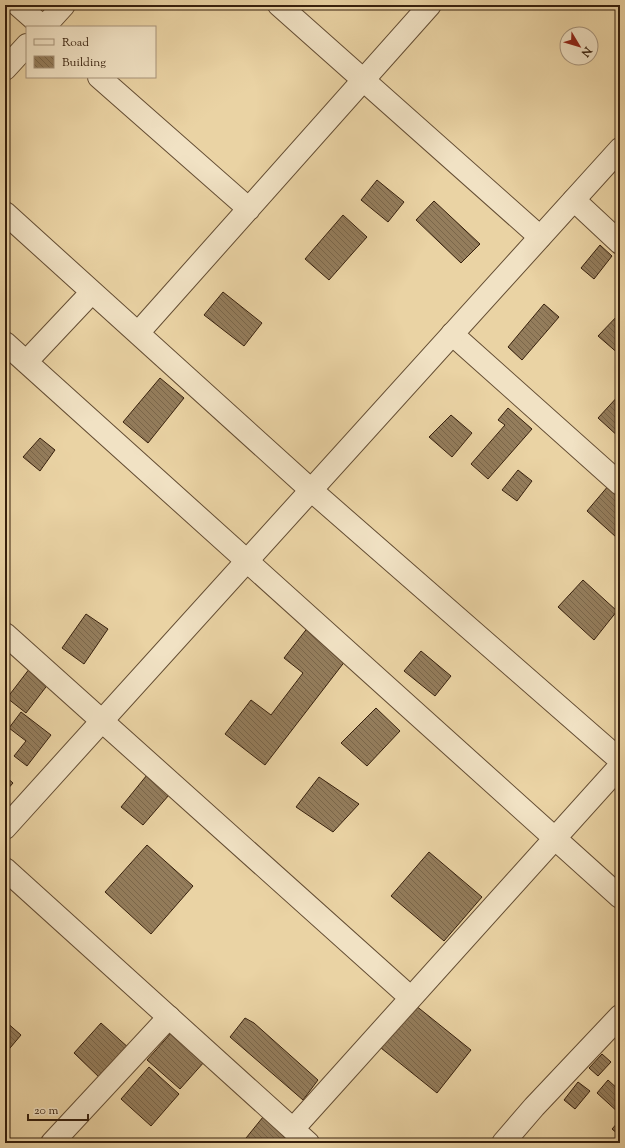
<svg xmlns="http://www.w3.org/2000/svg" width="625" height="1148" font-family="'Sorts Mill Goudy',serif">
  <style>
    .building { fill: url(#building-back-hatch); stroke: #37200d }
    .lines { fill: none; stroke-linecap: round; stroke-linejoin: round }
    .minor-casing { stroke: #644d33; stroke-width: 24 }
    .tertiary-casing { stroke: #644d33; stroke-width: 24 }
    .minor { stroke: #f1e2c4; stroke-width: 22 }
    .tertiary { stroke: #f1e2c4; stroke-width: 22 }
  </style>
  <defs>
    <pattern id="building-back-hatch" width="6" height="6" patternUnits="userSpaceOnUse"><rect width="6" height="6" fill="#947d5c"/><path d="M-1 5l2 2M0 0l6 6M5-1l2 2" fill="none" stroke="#7a664a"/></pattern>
  </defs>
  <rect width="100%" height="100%" fill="#ead3a4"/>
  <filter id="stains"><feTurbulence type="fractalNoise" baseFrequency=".005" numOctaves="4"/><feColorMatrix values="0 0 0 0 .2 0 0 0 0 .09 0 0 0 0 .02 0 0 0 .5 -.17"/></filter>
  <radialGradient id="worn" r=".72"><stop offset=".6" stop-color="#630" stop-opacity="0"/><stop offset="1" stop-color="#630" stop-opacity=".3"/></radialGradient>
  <path class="building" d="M377 180 404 202 388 222 361 200Z
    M434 201 480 244 461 263 416 220Z
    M343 215 367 237 329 280 305 259Z
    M600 245 612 256 594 279 581 268Z
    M223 292 262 323 244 346 204 315Z
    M544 304 559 317 522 360 508 347Z
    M620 313V355L598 336Z
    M160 378 184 398 148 443 123 422Z
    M620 394V438L598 418Z
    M508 408 532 429 488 479 471 464 505 425 498 420Z
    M451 415 472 433 452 457 429 437Z
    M40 438 55 450 40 471 23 457Z
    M518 470 532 481 517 501 502 490Z
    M609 485 620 495V532L616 537 587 511Z
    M583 580 617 611 594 640 558 607Z
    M86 614 108 629 84 664 62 648Z
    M309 626 349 656 265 765 225 734 251 700 271 715 303 673 284 658Z
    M421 651 451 676 435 696 404 671Z
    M30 668 49 683 26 713 7 698Z
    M376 708 400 731 367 766 341 743Z
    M21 712 51 735 27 766 14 756 26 741 9 728Z
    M147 775 169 795 143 825 121 807Z
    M5 776 13 783 5 792Z
    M319 777 359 804 333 832 296 807Z
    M147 845 193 886 151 934 105 892Z
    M429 852 482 897 444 941 391 896Z
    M415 1005 471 1050 437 1093 381 1048Z
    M245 1018 254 1023 318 1080 303 1100 230 1037Z
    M5 1021 21 1035 5 1054Z
    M101 1023 130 1049 101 1079 74 1053Z
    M172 1032 205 1061 180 1089 147 1060Z
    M602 1054 611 1062 598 1076 589 1068Z
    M149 1067 179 1094 151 1126 121 1099Z
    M608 1080 620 1091V1114L597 1093Z
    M578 1082 590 1091 575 1109 564 1100Z
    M263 1117 287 1137 283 1143H242Z
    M620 1120V1136L612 1129Z"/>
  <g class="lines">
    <g class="minor-casing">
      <path id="minor" d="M18 5 43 27
        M279 5 540 237
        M44 27 64 5
        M5 69 27 45
        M99 77 249 209
        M574 200 620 243
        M5 213 311 490 620 760
        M138 333 430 5
        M452 334 620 484
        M5 343 620 897
        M26 362 92 292
        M5 634 411 998
        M293 1129 620 766
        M52 1143 169 1017
        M503 1143 534 1107 620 1016"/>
    </g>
    <g class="tertiary-casing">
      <path id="tertiary" d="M5 828 620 149
        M5 869 308 1143"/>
    </g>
    <use href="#minor" class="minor"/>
    <use href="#tertiary" class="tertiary"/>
  </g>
  <rect width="625" height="1148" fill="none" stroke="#ead3a4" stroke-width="20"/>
  <rect x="6" y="6" width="613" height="1136" fill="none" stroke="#37200d" stroke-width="2"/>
  <rect x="10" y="10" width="605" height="1128" fill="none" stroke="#37200d"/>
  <rect x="26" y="26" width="130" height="52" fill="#f1e2c4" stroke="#a7947b"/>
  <rect x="34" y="39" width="20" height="6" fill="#f1e2c4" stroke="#a7947b"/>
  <text x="62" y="46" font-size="12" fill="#37200d">Road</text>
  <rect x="34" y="56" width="20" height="12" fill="url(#building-back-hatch)" stroke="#a7947b"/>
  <text x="62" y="66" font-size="12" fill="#37200d">Building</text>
  <g transform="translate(579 46) rotate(128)"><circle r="19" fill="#f1e2c4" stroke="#a7947b"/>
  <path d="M0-3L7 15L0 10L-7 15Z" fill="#8f2418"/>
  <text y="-6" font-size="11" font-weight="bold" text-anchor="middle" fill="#37200d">N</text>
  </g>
  <path d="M28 1114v6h60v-6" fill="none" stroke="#37200d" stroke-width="2"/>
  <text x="34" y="1114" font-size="12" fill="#37200d" stroke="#f1e2c4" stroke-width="3" paint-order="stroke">20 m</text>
  <rect width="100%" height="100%" filter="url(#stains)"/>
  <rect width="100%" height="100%" fill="url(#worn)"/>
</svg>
